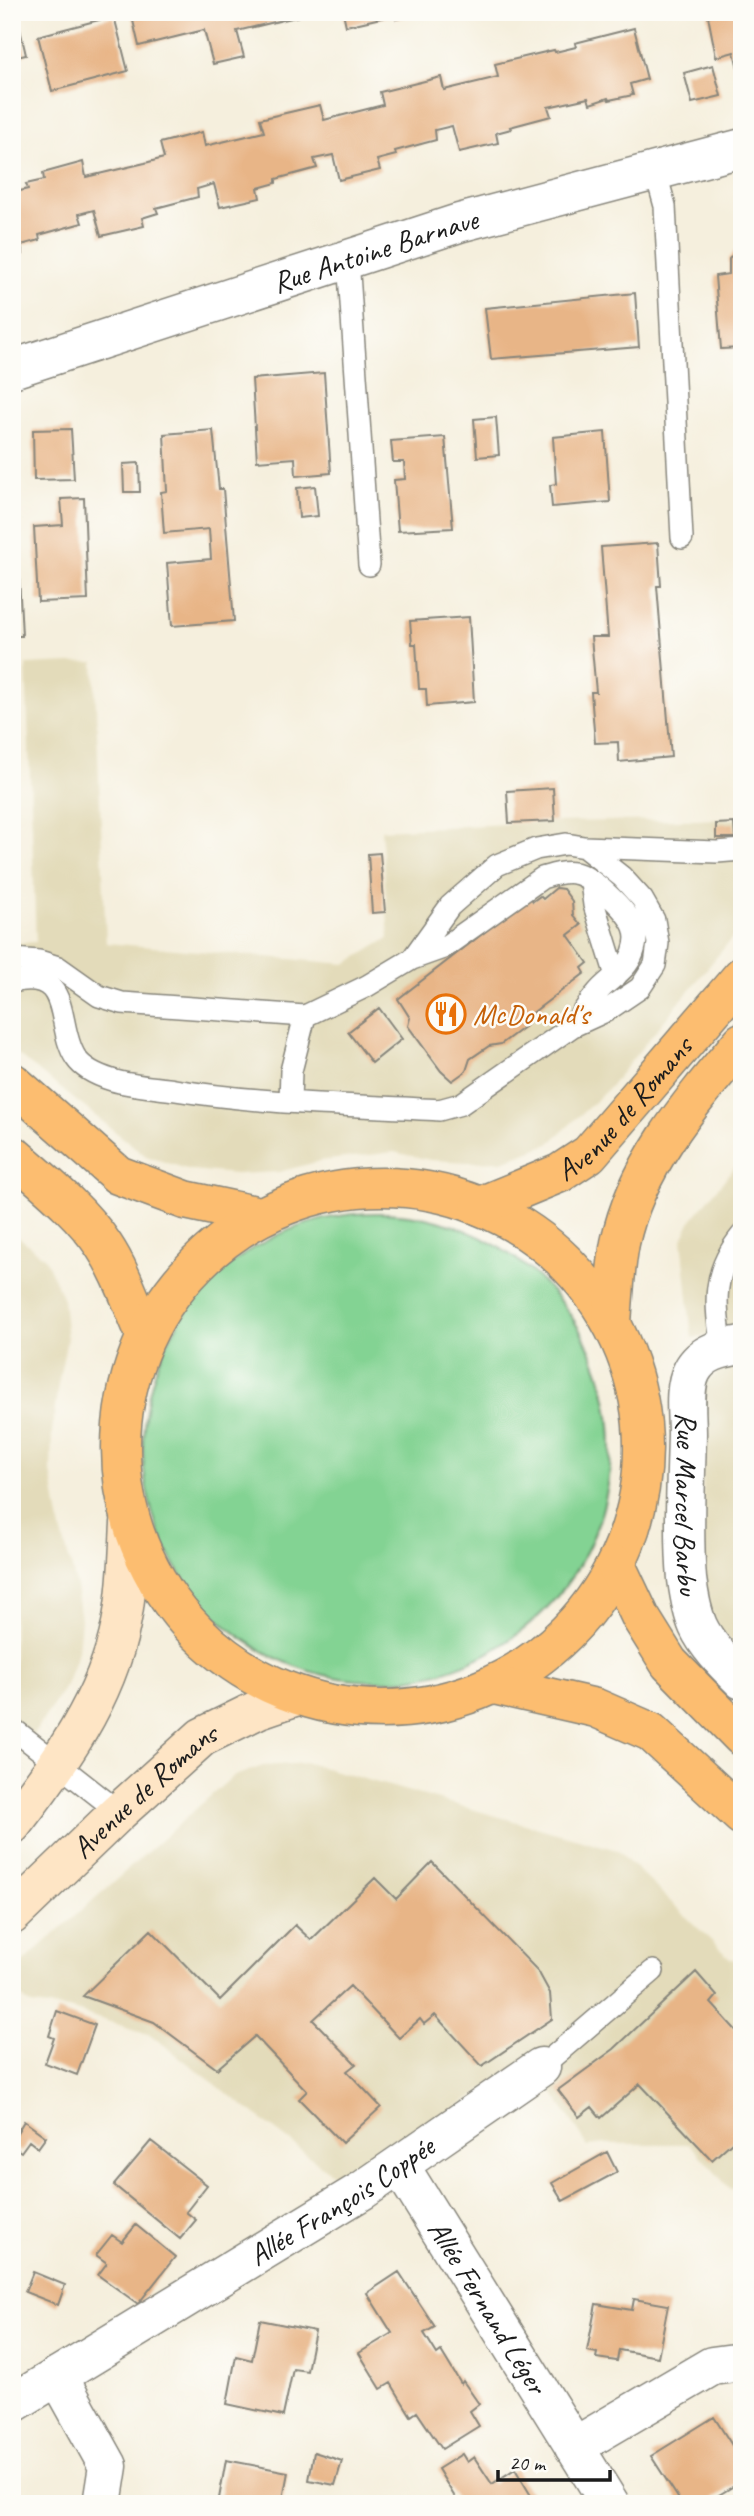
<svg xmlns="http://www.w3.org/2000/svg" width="754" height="2516" font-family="Caveat,sans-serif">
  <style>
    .built { fill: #e3dbba }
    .green { fill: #83d393; stroke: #507858; stroke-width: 2 }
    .building { fill: #e8b587 }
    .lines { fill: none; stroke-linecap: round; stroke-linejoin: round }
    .lane-casing { stroke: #88867c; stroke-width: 24 }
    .street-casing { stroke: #88867c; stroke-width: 41 }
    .secondary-casing { stroke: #88867c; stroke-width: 41 }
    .primary-casing { stroke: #88867c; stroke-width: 41 }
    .lane { stroke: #fff; stroke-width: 21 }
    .street { stroke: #fff; stroke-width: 38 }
    .secondary { stroke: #fee5c5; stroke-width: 38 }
    .primary { stroke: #fcbd6f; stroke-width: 38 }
    .labels { text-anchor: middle; stroke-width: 5; stroke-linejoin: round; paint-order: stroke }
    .street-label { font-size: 30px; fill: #1c1c1c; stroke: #fdfcf7 }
    .food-label { font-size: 30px; fill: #c56008; stroke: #fdfcf7; text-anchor: start }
  </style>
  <rect width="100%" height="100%" fill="#fdfcf7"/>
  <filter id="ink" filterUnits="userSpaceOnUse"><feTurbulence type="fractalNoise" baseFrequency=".0143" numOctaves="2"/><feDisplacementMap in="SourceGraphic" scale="14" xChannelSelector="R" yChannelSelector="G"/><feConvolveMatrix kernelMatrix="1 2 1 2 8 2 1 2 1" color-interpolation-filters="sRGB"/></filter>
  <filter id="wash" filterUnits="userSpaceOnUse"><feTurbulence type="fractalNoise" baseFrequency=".00686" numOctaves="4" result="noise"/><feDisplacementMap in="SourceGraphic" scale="28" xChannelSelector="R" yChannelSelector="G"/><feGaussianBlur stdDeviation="1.57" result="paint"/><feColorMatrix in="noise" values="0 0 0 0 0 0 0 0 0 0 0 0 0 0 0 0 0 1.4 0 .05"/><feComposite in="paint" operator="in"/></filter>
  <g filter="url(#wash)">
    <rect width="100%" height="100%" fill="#f5efdd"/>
    <path class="built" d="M94 662 106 943 346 964 389 938 381 830 553 822 742 819V926L608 1089 549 1144 502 1161 468 1162 430 1160 394 1152 320 1161 279 1172 236 1174 190 1170 146 1156 12 1050V944L36 942 26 665Z
      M742 1158V1330L692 1338 682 1239 690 1222Z
      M12 1232 45 1258 63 1299 67 1339 58 1384 52 1431 51 1472 61 1530 75 1580 81 1620 78 1651 66 1685 14 1764Z
      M742 1364V1650L722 1632 709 1608 704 1580 702 1393 705 1384 725 1366Z
      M307 1763 617 1850 729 1958 742 1962V2188L730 2189 690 2144H606L588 2146 531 2058 343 2182 151 2035 69 2009 31 2005 12 1990V1972L232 1777 263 1766Z"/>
    <path class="green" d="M143 1447a234 234 0 1 1 468 0a234 234 0 1 1-468 0Z"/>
    <g id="blocks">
      <path class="building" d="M12 12H16L26 55 12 58Z
        M131 12H303L304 15 237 31 244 57 213 64 204 30 139 46Z
        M343 12H420V13L396 19 394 15 346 26Z
        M723 12H742V84L734 52 716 57 708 16Z
        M114 16 128 71 52 91 38 36Z
        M634 28 647 79 630 84 633 95 609 100 608 98 590 104 588 98 548 107 551 116 510 127 511 129 496 133 498 143 459 152 452 126 435 130 436 140 395 151 396 155 377 160 380 170 339 180 333 155 314 159 317 168 276 179V183L258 188 260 198 220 207 214 184 197 189 198 197 156 208 158 213 142 218 144 226 101 236 94 210 79 214 82 223 39 235 40 240 21 245 23 254 12 257V193L28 189 26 184 44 180 43 173 83 162 86 177 145 163 164 158 160 143 202 132 205 146 264 132 260 119 320 105 324 120 383 105 380 92 441 77 444 90 498 77 495 64 554 50 555 52 576 47 575 43Z
        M713 65 721 96 692 103 684 73Z
        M742 243V348L721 349 715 276 729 274V259Z
        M635 293 639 347 491 359 485 308Z
        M324 373 331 473 296 476 295 458 257 461 252 379Z
        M496 417 499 455 477 457 474 419Z
        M71 429 74 479 34 480 33 430Z
        M213 430 219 489H223L234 621 172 626 167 563 211 559 209 529 164 533 161 492 167 491 164 434Z
        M605 432 610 502 552 507 550 485 556 484 553 437Z
        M445 437 453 528 398 531 394 480 405 479 404 462H393L391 441Z
        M139 463 140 492H124L123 464Z
        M315 486 318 516 299 518 297 488Z
        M84 498 88 600 38 602 34 527 63 525 61 499Z
        M658 543 661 586H657L671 757 619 762 618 742 595 743 591 692H596L591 637H608L601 547Z
        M12 556H18L22 636H12Z
        M469 617 474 702 427 706 426 689H419L416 644H412L410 621Z
        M553 788 555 821 509 823 507 791Z
        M734 823 735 838H716V824Z
        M380 853 385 912 372 913 368 854Z
        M556 888 563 889 572 901 573 915 581 925 568 935 588 963 582 968 585 973 531 1014 528 1024 501 1044 489 1046 470 1059 466 1071 452 1081 441 1071 408 1026 410 1018 398 999 530 897 533 901 540 896 543 899Z
        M379 1008 402 1039 372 1063 348 1032Z
        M432 1862 538 1971 550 1993 552 2019 482 2066 435 2015 424 2024 420 2019 399 2038 350 1986 313 2020 356 2064 347 2071 381 2107 342 2143 299 2099 307 2091 255 2036 217 2069 154 2022 83 1996 151 1930 220 2000 295 1925 311 1940 375 1878 396 1899Z
        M696 1972 717 1996 711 2003 742 2037V2133L712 2160 640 2084 601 2118 592 2107 579 2117 558 2090 614 2049Z
        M57 2011 95 2025 77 2075 45 2063 54 2038 49 2036Z
        M24 2121 46 2137 38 2148 29 2141 21 2152 12 2146V2141Z
        M151 2141 207 2185 186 2212 196 2220 180 2239 114 2185Z
        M607 2152 617 2172 563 2201 552 2183Z
        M136 2225 175 2257 138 2304 98 2275 107 2263 96 2255 112 2235 122 2242Z
        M33 2272 65 2285 58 2305 25 2292Z
        M399 2272 435 2327 424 2333 437 2354 441 2351 461 2384 463 2381 479 2404 470 2411 479 2426 442 2449 417 2412 411 2416 391 2383 381 2389 359 2353 392 2333 367 2293Z
        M634 2299 668 2305 658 2357 619 2350 617 2361 596 2358 597 2353 587 2351 596 2304 632 2310Z
        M260 2320 315 2331 307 2371 293 2369 283 2416 227 2404 236 2356 252 2360Z
        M714 2417 742 2461V2481L704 2504H682L651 2456Z
        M314 2452 342 2461 335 2485 309 2480Z
        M462 2454 467 2462 474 2457 492 2484 515 2469 536 2504H459L438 2469Z
        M226 2460 288 2472 282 2504H218Z"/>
    </g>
  </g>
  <g filter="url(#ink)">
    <use href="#blocks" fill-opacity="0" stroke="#88867c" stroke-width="2"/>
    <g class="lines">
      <g class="lane-casing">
        <path id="lane" d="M655 170 665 206 682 538
          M348 259 369 565
          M584 847 717 852 742 850
          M591 882 594 905 616 976
          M12 959 39 961 58 967 99 996 122 1003 305 1016 367 986 412 959 450 906 497 865 536 849 566 844 584 847 622 877 642 899 654 920 658 943 655 965 640 988 606 1011 573 1026 461 1104 439 1110C352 1105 262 1104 175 1090 154 1087 132 1086 112 1080 99 1076 84 1070 76 1058 55 1028 74 967 12 982
          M412 959 443 948 542 878C552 875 563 871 574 873 591 875 627 910 634 927 637 935 636 945 633 953 626 972 608 979 597 993 588 1003 582 1014 574 1024
          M290 1101 291 1071 305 1016
          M722 1348C715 1303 711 1273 742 1235
          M12 1728 119 1812
          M541 2067 653 1971"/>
      </g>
      <g class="street-casing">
        <g id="street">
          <path id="s1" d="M12 369 459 223 742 148"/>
          <path id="s2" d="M742 1345C722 1348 702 1352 692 1371 683 1388 687 1415 687 1434 686 1481 683 1533 687 1579 689 1594 692 1612 698 1626 707 1646 727 1665 742 1680"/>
          <path id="s3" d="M400 2166 610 2504"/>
          <path d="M58 2376 108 2466 102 2504"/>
          <path id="s4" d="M12 2404 363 2190 541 2067"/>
          <path d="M574 2447 712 2366 742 2362"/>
        </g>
      </g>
      <g class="secondary-casing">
        <g id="secondary">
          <path d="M12 1825C59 1764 106 1700 121 1624 128 1591 128 1557 130 1523"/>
          <path id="s5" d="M12 1915 119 1812 202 1737 259 1709 297 1696"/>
        </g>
      </g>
      <g class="primary-casing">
        <g id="primary">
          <path d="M12 1082 118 1175 185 1200 260 1216"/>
          <path d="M12 1154C43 1181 81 1211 104 1246 122 1273 132 1305 145 1334"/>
          <circle cx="382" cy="1448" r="261"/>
          <path id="s6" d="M480 1206 560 1173 589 1154 742 976"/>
          <path d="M612 1323C614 1297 615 1269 620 1243 636 1165 692 1101 742 1042"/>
          <path d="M616 1565 641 1618 669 1663 742 1737"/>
          <path d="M494 1685 596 1708 651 1732 742 1816"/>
        </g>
      </g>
      <use href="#lane" class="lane"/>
      <use href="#street" class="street"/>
      <use href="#secondary" class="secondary"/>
      <use href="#primary" class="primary"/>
    </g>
  </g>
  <defs>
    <g id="restaurant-ring" transform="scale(2.0125)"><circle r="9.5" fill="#fdfcf7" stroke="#e8710a" stroke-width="1.5"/><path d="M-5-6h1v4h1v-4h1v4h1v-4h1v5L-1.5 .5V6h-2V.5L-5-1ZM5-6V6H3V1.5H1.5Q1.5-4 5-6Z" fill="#e8710a"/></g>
  </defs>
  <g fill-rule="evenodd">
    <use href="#restaurant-ring" x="446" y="1014"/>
  </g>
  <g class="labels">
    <g class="street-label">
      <text dy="10" stroke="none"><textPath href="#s1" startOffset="382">Rue Antoine Barnave</textPath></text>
      <text dy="10" stroke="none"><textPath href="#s6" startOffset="178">Avenue de Romans</textPath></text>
      <text dy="10" stroke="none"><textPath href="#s2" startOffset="192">Rue Marcel Barbu</textPath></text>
      <text dy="10" stroke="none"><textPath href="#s5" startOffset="182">Avenue de Romans</textPath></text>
      <text dy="10" stroke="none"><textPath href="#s4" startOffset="387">Allée François Coppée</textPath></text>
      <text dy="10" stroke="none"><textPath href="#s3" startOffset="166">Allée Fernand Léger</textPath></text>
    </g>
    <g class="food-label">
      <text x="473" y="1024">McDonald's</text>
    </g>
  </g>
  <rect width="754" height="2516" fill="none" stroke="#fdfcf7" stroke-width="42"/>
  <path d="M498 2470v10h112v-10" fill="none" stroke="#1c1c1c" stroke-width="3.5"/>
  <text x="509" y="2470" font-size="21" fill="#1c1c1c" stroke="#fdfcf7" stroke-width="5" paint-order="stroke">20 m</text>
</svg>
